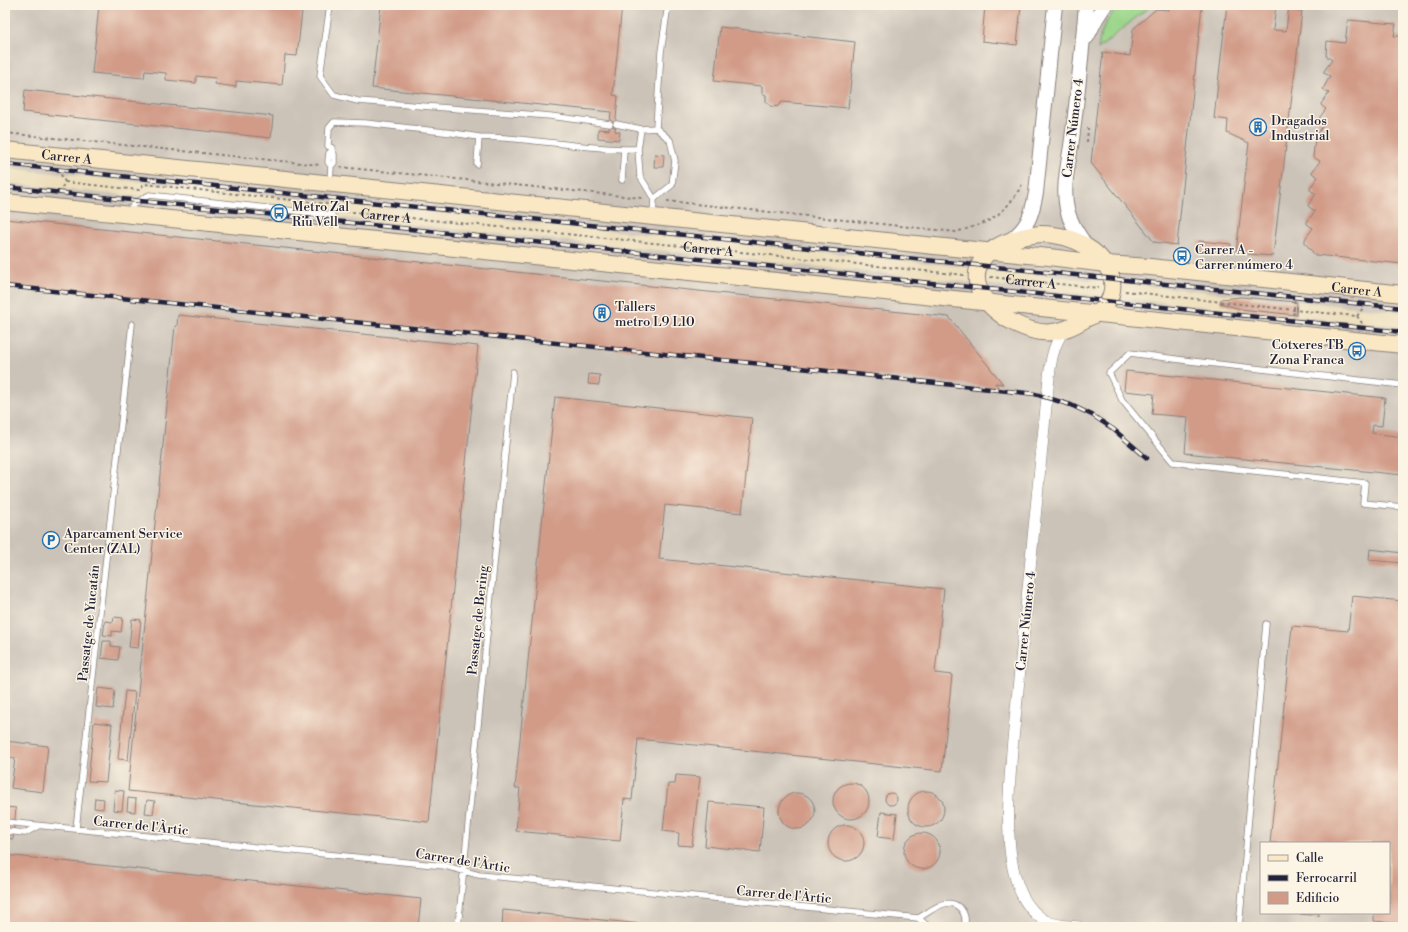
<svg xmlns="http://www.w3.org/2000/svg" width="1408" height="932" font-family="'Libre Bodoni',serif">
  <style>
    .industrial { fill: #cbc2b8; fill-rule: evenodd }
    .green { fill: #9ad589; stroke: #5e7c62 }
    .building { fill: #d19b88 }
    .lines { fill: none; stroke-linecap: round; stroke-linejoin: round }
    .service-casing { stroke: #88807c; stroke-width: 7 }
    .minor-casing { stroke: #88807c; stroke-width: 12 }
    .tertiary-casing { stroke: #88807c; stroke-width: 16 }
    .secondary-casing { stroke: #88807c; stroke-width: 18 }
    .path { stroke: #88807c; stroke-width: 2; stroke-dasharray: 3 3; stroke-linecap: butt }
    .service { stroke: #fff; stroke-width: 5.5 }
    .minor { stroke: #fff; stroke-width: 11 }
    .tertiary { stroke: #fff; stroke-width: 14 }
    .secondary { stroke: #fae7c3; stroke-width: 16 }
    .rail-casing { stroke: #22223b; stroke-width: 4.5 }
    .rail { stroke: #fcf5e5; stroke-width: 3; stroke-dasharray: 9; stroke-linecap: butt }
    .labels { text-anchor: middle; stroke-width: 3; stroke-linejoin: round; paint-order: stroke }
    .poi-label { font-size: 13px; fill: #22223b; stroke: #fcf5e5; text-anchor: start }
    .street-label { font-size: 13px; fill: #22223b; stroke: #fcf5e5 }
  </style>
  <rect width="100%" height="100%" fill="#fcf5e5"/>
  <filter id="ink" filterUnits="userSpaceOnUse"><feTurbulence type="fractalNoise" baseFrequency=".025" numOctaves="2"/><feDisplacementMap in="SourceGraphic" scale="8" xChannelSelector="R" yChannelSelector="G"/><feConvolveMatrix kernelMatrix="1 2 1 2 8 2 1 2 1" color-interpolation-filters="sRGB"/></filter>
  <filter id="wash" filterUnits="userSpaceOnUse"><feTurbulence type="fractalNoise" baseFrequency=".012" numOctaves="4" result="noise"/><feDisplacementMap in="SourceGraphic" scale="16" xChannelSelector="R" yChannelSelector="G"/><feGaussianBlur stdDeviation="0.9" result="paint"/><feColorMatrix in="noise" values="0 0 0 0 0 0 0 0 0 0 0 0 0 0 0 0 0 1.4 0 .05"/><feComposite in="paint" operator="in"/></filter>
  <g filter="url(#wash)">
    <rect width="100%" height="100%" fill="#eddfbc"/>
    <path class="industrial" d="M5 5H1403V312L5 168Z
      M5 183 1403 327V927H5ZM1261 843H1389V913H1261Z"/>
    <path class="green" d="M1121 5H1151L1098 49C1100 30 1107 17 1121 5Z"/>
    <g id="blocks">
      <path class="building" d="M99 5H289V9L302 11 297 56 285 55 282 85 236 81V87L215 84 216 78 196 76V83L166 80V73L145 71 144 78 92 73Z
        M381 5H622L613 95 618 96 615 131 620 132 619 140 598 138V129L609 130 611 112 372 88Z
        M985 5H1021L1017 45 982 41Z
        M1169 5H1202L1177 245 1154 242 1091 163 1103 52 1130 56 1133 29 1156 9 1169 10Z
        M1227 5H1276L1273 30 1286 31 1289 5H1298L1297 11H1302L1273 256 1236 253 1249 143 1227 133 1228 120 1214 118Z
        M1348 20 1396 24 1394 36H1403V264L1315 255 1305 243V239L1313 228 1307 224V222L1315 211 1309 207 1308 205 1316 194 1310 190V188L1318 177 1312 173V172L1320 161 1313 157 1315 137 1323 126 1317 122V121L1326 109 1321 105V104L1329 93 1323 89 1330 76 1324 73V71L1332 60 1326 56 1327 41 1345 43Z
        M720 27 855 42 848 108 782 102 778 106 772 107 766 102V95L762 94V86L714 81Z
        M25 90 273 116 271 138 23 112Z
        M655 154 664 155 663 167H654Z
        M5 219 949 317 1003 384 995 383 999 388 5 285Z
        M1199 241 1231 244 1230 253 1197 250Z
        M1241 297 1297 302 1296 315 1240 309 1220 303 1221 299Z
        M178 315 478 346 429 822 128 791 175 326H177Z
        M1126 371 1385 398 1382 426 1373 425 1372 433 1403 437V475L1185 453 1188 417 1152 414 1154 394 1124 391Z
        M589 374 600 375 599 385 588 384Z
        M555 397 752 418 742 513 665 505 659 559 944 589 935 673 952 675 942 771 638 739 632 800 624 799 620 841 516 831 520 788H515Z
        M1370 549 1403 553V563L1369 560Z
        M1352 596 1403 601V924L1374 921V913H1389V843H1270L1292 626 1348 631Z
        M114 617 123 618 121 632 112 631V636L103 635 105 621 113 622Z
        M132 619 141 620 138 648 129 647Z
        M103 641H111V646L120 647 118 660 101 658Z
        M98 688 115 690 113 709 96 707Z
        M125 691 135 692 128 760 118 759Z
        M94 722 112 724 106 782 88 781Z
        M5 741 48 746 43 792 11 788 15 758 5 757Z
        M676 775 700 777 692 846 678 845 679 833 663 831 668 784H675Z
        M833 801a18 18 0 1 1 36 0a18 18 0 1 1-36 0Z
        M115 790 124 791 122 811 113 810Z
        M908 809a18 18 0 1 1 36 0a18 18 0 1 1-36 0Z
        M885 799a6 6 0 1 1 12 0a6 6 0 1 1-12 0Z
        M779 811a18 18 0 1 1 36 0a18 18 0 1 1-36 0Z
        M95 798 104 799 103 809 94 808Z
        M128 798 136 799 135 812 127 811Z
        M147 800 155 801 153 814 145 813Z
        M709 802 764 807 760 852 705 846Z
        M5 807 16 808 13 839 5 838Z
        M881 812 897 814 894 839 878 837Z
        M828 843a18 18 0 1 1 36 0a18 18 0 1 1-36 0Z
        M904 851a18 18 0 1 1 36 0a18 18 0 1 1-36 0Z
        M5 855 421 899 418 927H5Z
        M503 910 662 926V927H502Z
        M1300 913H1319V916L1300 914Z"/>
    </g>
  </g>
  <g filter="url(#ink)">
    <use href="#blocks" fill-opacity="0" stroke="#88807c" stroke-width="1"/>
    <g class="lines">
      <g class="service-casing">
        <path id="service" d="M330 5 320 76 334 95 358 101 550 116 610 124
          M616 124 641 129 656 128 661 52 668 5
          M641 129 638 149 640 176 654 199 653 216
          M624 149H638
          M477 164 479 137C528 137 575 148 624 149L622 180
          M331 166 328 162 329 153 332 151
          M330 183 331 166 334 163V154L332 151V148L328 146 329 128 334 122 365 123 453 133 479 137
          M654 199 672 185 675 161 670 140 656 128
          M128 213 134 204 149 195 332 215 340 235
          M1403 385 1190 361 1130 353 1109 373 1122 400 1173 462 1365 483 1363 503 1403 507
          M5 822 445 866 479 875 918 918
          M76 829 132 324
          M5 831 25 833 38 826
          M458 927 513 372
          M929 927 918 918C931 912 947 894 961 909 965 914 966 921 964 927
          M1239 927 1266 624"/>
      </g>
      <g class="minor-casing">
        <path id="minor" d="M1064 330C1049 351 1050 373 1047 397L1012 750C1009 797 997 895 1046 921 1056 926 1068 926 1079 927"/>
      </g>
      <g class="tertiary-casing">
        <path id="tertiary" d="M1086 5C1082 50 1078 94 1072 139 1069 162 1062 186 1067 209 1070 223 1078 234 1086 246
          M1087 37 1096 19 1105 5
          M1012 239C1029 226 1032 213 1036 193L1055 5"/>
      </g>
      <g class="secondary-casing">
        <g id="secondary">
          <path id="s3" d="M5 150 954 248 1049 257 1106 264 1150 267 1403 294"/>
          <path d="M5 202 1403 345"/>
          <path d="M1040 234C1056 234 1073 238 1087 247 1107 259 1121 283 1106 305 1101 312 1093 316 1086 319 1075 325 1065 331 1052 332 1039 334 1026 329 1014 323 988 310 960 279 989 252 1003 240 1023 236 1040 234Z"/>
        </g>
      </g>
      <g class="path">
        <path d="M5 133 320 165"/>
        <path d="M1087 142 1088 128"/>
        <path d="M340 167 642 198"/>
        <path d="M58 169 65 182"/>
        <path id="s1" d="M65 182 139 190 144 184 337 205 343 211 964 275"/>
        <path d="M59 193 65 182"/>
        <path d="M667 201 956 232C966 229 977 226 986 222 1002 214 1016 198 1023 182"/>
        <path id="s2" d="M990 277 1099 288"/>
        <path d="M1125 291 1294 310 1357 316"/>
        <path d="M1357 316 1364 326"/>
        <path d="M1357 316 1366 304"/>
        <path d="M1293 321 1295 295"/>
      </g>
      <use href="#service" class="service"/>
      <use href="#minor" class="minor"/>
      <use href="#tertiary" class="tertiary"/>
      <use href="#secondary" class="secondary"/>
      <g class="rail-casing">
        <path id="rail" d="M5 164 896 257 1403 308
          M5 187 1403 332
          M5 286 819 370 1035 394 1071 405 1092 415 1113 429 1147 458"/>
      </g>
      <use href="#rail" class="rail"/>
    </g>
  </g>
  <defs>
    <g id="building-ring" transform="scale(0.9)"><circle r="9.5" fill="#fcf5e5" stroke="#1f6fb2" stroke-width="1.5"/><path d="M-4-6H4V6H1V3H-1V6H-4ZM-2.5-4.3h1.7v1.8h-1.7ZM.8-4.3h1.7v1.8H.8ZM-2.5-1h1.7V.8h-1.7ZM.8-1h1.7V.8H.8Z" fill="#1f6fb2"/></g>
    <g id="bus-ring" transform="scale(0.9)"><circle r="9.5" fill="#fcf5e5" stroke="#1f6fb2" stroke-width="1.5"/><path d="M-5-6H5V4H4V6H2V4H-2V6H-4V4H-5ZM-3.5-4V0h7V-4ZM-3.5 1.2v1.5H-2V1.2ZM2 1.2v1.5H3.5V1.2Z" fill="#1f6fb2"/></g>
    <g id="parking-ring" transform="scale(0.9)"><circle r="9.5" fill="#fcf5e5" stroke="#1f6fb2" stroke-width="1.5"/><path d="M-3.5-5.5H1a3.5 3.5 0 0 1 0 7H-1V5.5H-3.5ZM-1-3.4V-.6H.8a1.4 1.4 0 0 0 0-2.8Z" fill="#1f6fb2"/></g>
  </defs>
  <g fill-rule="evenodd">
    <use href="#building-ring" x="1258" y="127"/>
    <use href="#bus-ring" x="279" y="213"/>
    <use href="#bus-ring" x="1182" y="256"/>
    <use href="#building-ring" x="602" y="313"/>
    <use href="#bus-ring" x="1357" y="351"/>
    <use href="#parking-ring" x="51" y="540"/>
  </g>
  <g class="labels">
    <g class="poi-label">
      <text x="1271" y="125">Dragados<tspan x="1271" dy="15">Industrial</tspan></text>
      <text x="292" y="211">Metro Zal<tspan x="292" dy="15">Riu Vell</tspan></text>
      <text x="1195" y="254">Carrer A -<tspan x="1195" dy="15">Carrer número 4</tspan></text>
      <text x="615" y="311">Tallers<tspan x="615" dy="15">metro L9 L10</tspan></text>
      <text x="1344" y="349" text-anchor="end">Cotxeres TB<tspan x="1344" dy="15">Zona Franca</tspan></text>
      <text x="64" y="538">Aparcament Service<tspan x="64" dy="15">Center (ZAL)</tspan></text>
    </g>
    <g class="street-label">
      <text transform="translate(1072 128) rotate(-83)" y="5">Carrer Número 4</text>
      <text dy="5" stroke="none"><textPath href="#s3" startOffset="62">Carrer A</textPath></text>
      <text dy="5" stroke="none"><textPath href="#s1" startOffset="328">Carrer A</textPath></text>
      <text dy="5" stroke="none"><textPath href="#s1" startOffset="652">Carrer A</textPath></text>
      <text dy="5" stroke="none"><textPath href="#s2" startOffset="41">Carrer A</textPath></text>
      <text dy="5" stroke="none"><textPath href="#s3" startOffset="1359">Carrer A</textPath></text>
      <text transform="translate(477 620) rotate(-84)" y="5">Passatge de Bering</text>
      <text transform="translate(1025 621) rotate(-84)" y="5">Carrer Número 4</text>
      <text transform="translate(88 623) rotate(-84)" y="5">Passatge de Yucatán</text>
      <text transform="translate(141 825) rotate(6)" y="5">Carrer de l'Àrtic</text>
      <text transform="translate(463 860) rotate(9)" y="5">Carrer de l'Àrtic</text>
      <text transform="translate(784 894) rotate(5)" y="5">Carrer de l'Àrtic</text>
    </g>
  </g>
  <rect width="1408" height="932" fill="none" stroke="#fcf5e5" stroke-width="20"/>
  <rect x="1260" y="842" width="130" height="72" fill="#fcf5e5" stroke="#a5a1a1"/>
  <rect x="1268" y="855" width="20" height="6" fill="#fae7c3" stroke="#a5a1a1"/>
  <text x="1296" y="862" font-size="12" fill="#22223b">Calle</text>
  <rect x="1268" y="875" width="20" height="6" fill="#22223b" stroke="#a5a1a1"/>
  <text x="1296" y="882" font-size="12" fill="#22223b">Ferrocarril</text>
  <rect x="1268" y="892" width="20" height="12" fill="#d19b88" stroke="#a5a1a1"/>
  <text x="1296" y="902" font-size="12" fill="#22223b">Edificio</text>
</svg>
